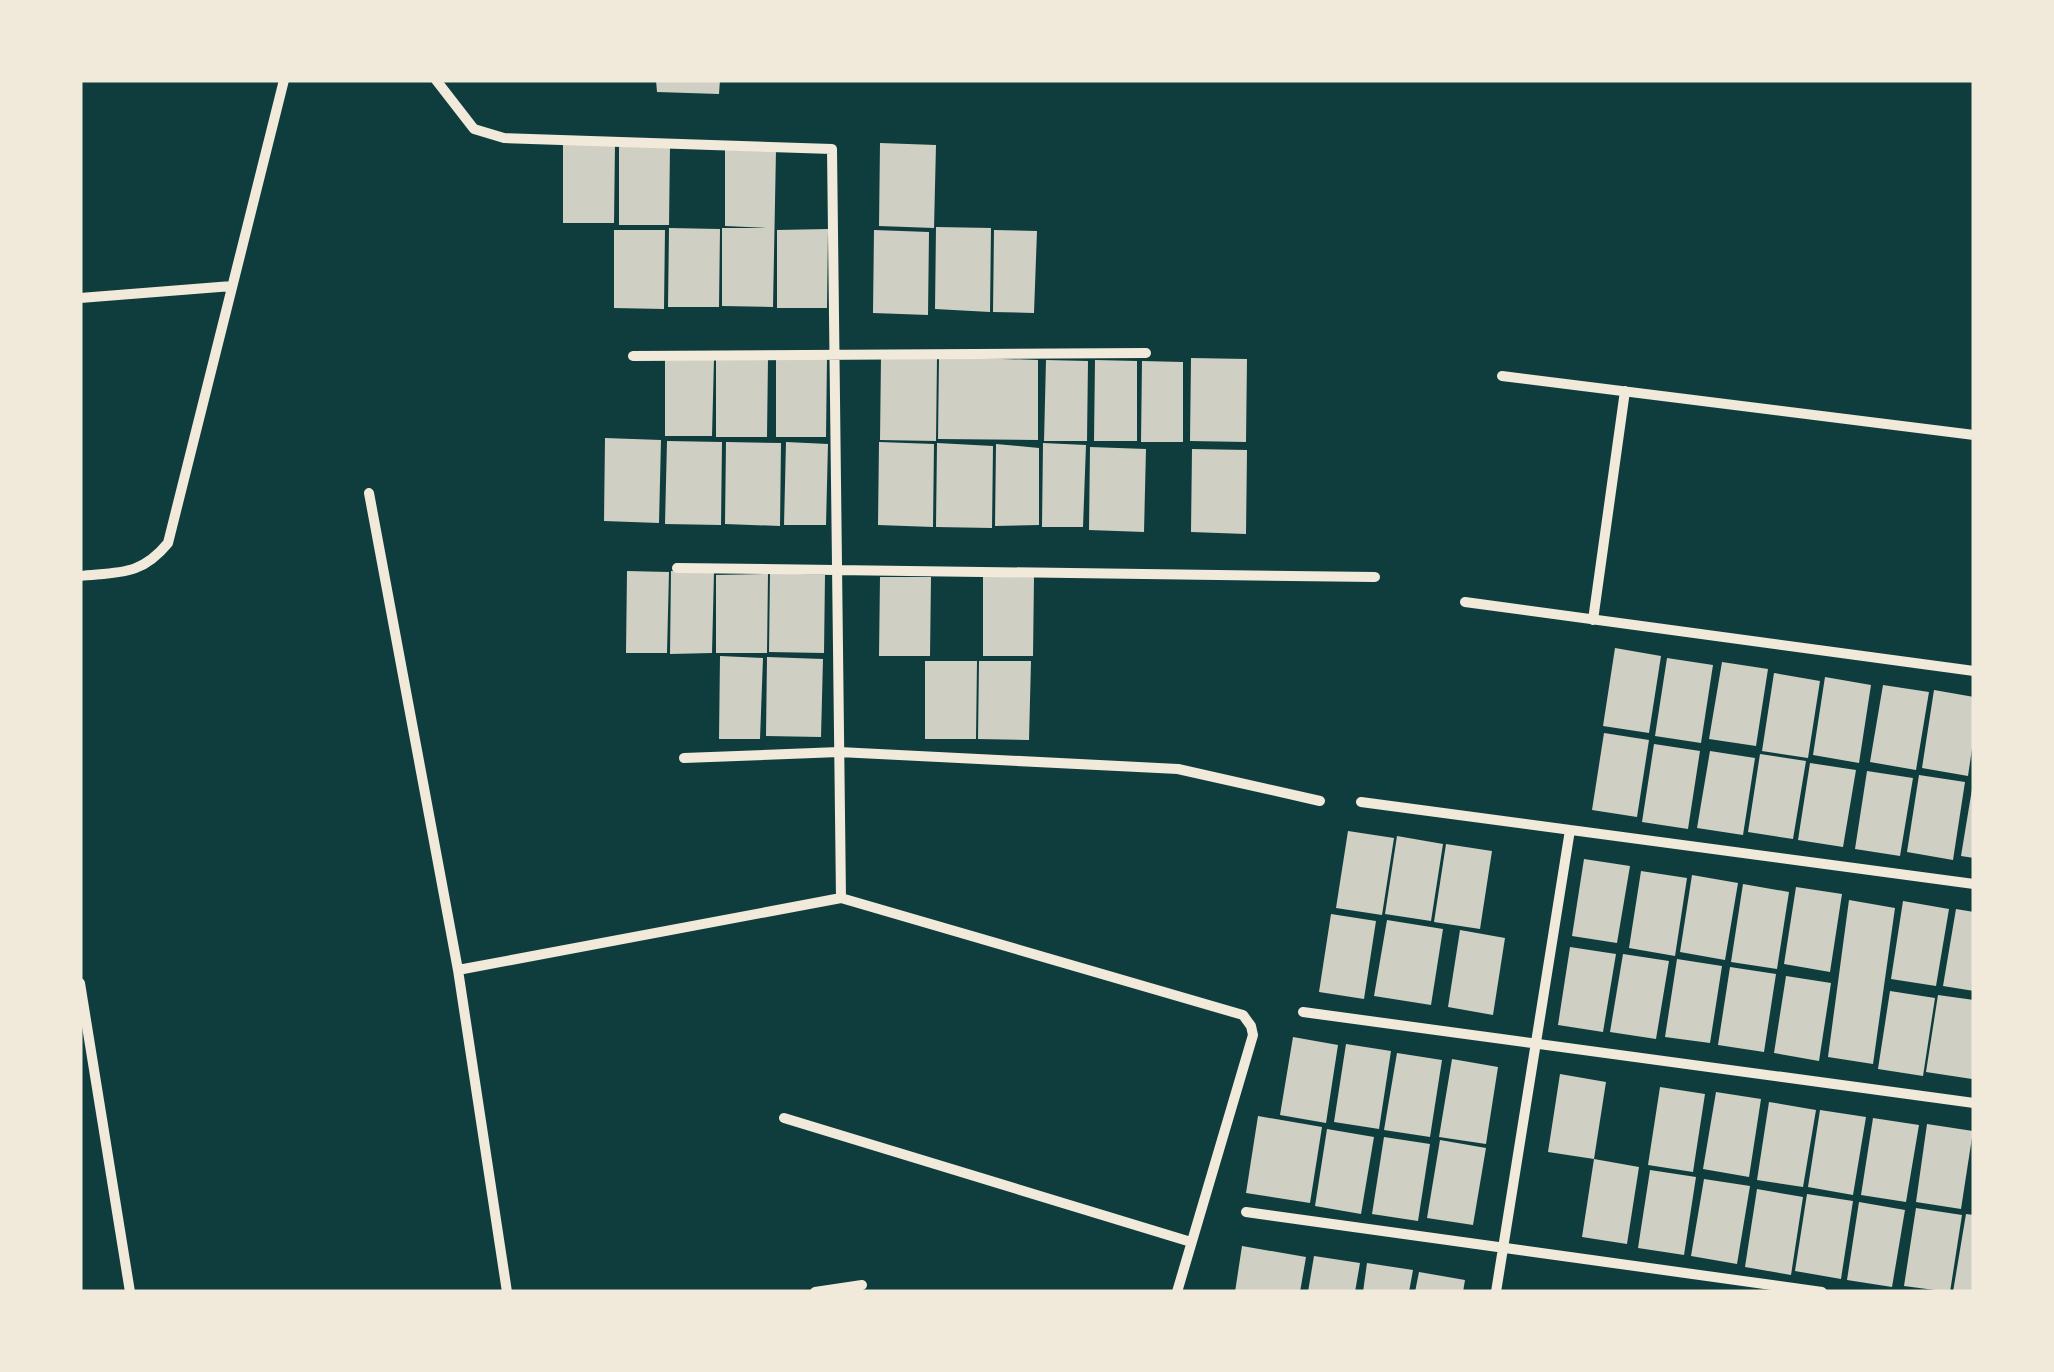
<svg xmlns="http://www.w3.org/2000/svg" width="2054" height="1372" font-family="Commissioner,sans-serif">
  <style>
    .building { fill: #cfcfc3 }
    .lines { fill: none; stroke-linecap: round; stroke-linejoin: round }
    .minor { stroke: #f1e9da; stroke-width: 10 }
  </style>
  <rect width="100%" height="100%" fill="#0f3d3e"/>
  <path class="building" d="M656 80H720L719 94 657 92Z
    M880 143 936 145 934 228 879 226Z
    M615 144 614 223H563V145Z
    M670 146 669 225H619V147Z
    M725 148 776 150 773 307 722 306V228H767L725 226Z
    M936 227 991 228 990 312 935 309Z
    M669 228 720 229 719 307H668Z
    M828 229 827 308H777V230Z
    M614 230H665L664 309 614 308Z
    M874 230 929 232 928 315 873 313Z
    M994 230 1037 231 1034 313 993 312Z
    M881 356 937 358 936 441 880 440Z
    M939 357 1038 360V440L938 439Z
    M665 358 714 359 712 436H665Z
    M768 358 767 437H716V359Z
    M827 358 826 437H776V359Z
    M1191 358 1247 359 1246 442 1190 441Z
    M1046 360 1088 361 1087 441H1044Z
    M1095 360 1137 361V441H1094Z
    M1142 361 1183 362V442H1141Z
    M605 438 661 440 659 523 604 521Z
    M667 441 722 442 721 525 665 524Z
    M726 442 781 443 780 526 725 524Z
    M786 442 828 444 826 525H784Z
    M879 442 934 444 933 527 878 525Z
    M937 443 993 446 992 528 936 527Z
    M1043 443 1086 445 1083 527H1042Z
    M996 444 1039 448V525L995 526Z
    M1090 447 1146 449 1144 532 1089 530Z
    M1192 449 1247 450 1246 534 1191 532Z
    M627 571 669 572 667 653H626Z
    M671 571 714 572 712 653 670 654Z
    M770 573 825 575 824 653 769 652Z
    M768 574 767 653H716V575Z
    M880 577H931L930 656H879Z
    M983 577H1034L1033 656H983Z
    M1615 648 1661 656 1649 733 1603 726Z
    M720 656 763 658 760 739H719Z
    M767 657 823 659 821 737 766 736Z
    M1667 658 1713 665 1701 743 1655 736Z
    M925 661H977L976 739H925Z
    M979 661H1031L1029 740 978 739Z
    M1722 662 1768 669 1756 746 1709 739Z
    M1774 673 1820 681 1808 758 1762 751Z
    M1825 677 1871 685 1859 763 1813 755Z
    M1883 685 1929 692 1916 770 1870 762Z
    M1934 690 1974 697V735L1968 776 1922 768Z
    M1604 733 1649 740 1637 817 1592 810Z
    M1654 744 1700 751 1688 829 1642 822Z
    M1710 751 1755 758 1743 835 1697 828Z
    M1760 754 1806 761 1793 839 1748 832Z
    M1810 763 1856 770 1843 847 1798 840Z
    M1867 771 1913 778 1900 856 1855 849Z
    M1919 775 1965 782 1953 860 1907 852Z
    M1972 789H1974V858L1961 856Z
    M1348 831 1394 838 1382 915 1336 908Z
    M1397 836 1443 844 1431 921 1385 914Z
    M1446 844 1492 851 1480 929 1434 922Z
    M1584 859 1630 866 1617 943 1572 936Z
    M1641 871 1687 878 1675 956 1629 948Z
    M1692 875 1738 883 1725 960 1680 952Z
    M1743 884 1789 892 1777 969 1731 962Z
    M1796 887 1842 894 1830 972 1784 964Z
    M1849 900 1895 908 1873 1064 1828 1057Z
    M1903 901 1949 909 1936 986 1891 979Z
    M1956 909 1974 912V991L1943 986Z
    M1331 914 1376 921 1364 999 1319 992Z
    M1387 920 1443 929 1431 1005 1374 996Z
    M1460 930 1505 938 1493 1015 1448 1007Z
    M1570 947 1616 954 1603 1032 1558 1025Z
    M1623 954 1669 961 1656 1039 1610 1032Z
    M1677 959 1722 966 1710 1043 1665 1037Z
    M1730 967 1776 974 1764 1052 1718 1045Z
    M1786 976 1831 983 1819 1061 1774 1053Z
    M1890 991 1935 998 1923 1076 1878 1069Z
    M1938 995 1974 1000 1972 1079 1926 1072Z
    M1293 1037 1338 1045 1326 1123 1280 1115Z
    M1346 1044 1391 1051 1379 1129 1334 1122Z
    M1397 1053 1442 1060 1430 1137 1384 1130Z
    M1452 1059 1498 1067 1486 1144 1439 1137Z
    M1560 1074 1606 1082 1594 1159 1639 1167 1627 1244 1582 1237 1594 1159 1548 1152Z
    M1660 1087 1705 1094 1693 1172 1648 1165Z
    M1716 1092 1761 1099 1749 1177 1703 1169Z
    M1769 1102 1816 1110 1803 1187 1757 1180Z
    M1820 1110 1866 1117 1853 1195 1808 1187Z
    M1258 1116 1322 1127 1310 1203 1246 1193Z
    M1873 1118 1919 1125 1906 1202 1861 1195Z
    M1927 1124 1973 1131 1961 1209 1916 1202Z
    M1327 1129 1374 1137 1361 1214 1315 1206Z
    M1384 1137 1430 1144 1418 1221 1372 1214Z
    M1440 1140 1486 1148 1473 1225 1427 1218Z
    M1650 1170 1696 1177 1684 1255 1638 1248Z
    M1704 1179 1750 1186 1737 1264 1691 1256Z
    M1757 1189 1803 1197 1791 1275 1745 1267Z
    M1807 1194 1853 1201 1841 1279 1795 1271Z
    M1859 1202 1905 1210 1892 1287 1847 1280Z
    M1916 1208 1962 1215 1950 1292 1904 1286Z
    M1966 1214 1974 1215V1292H1953Z
    M1242 1246 1306 1257 1300 1292H1235Z
    M1314 1256 1360 1263 1355 1292H1308Z
    M1367 1263 1413 1270 1409 1292H1363Z
    M1419 1272 1465 1280 1463 1292H1415Z"/>
  <g class="lines">
    <path class="minor" d="M436 80 474 129 504 138 832 149 841 898 1243 1015 1251 1026 1253 1035 1177 1292
      M80 298 232 286
      M633 356 1146 353
      M1502 376 1974 435
      M369 493 458 970 507 1292
      M677 568 1375 577
      M80 576C119 572 141 576 168 543L284 80
      M1465 602 1974 671
      M1593 620 1625 391
      M684 758 839 752 1178 769 1320 801
      M1361 802 1974 884
      M458 970 841 898
      M80 983 130 1292
      M1303 1012 1974 1103
      M784 1118 1191 1242
      M1246 1212 1822 1292
      M815 1292 862 1285
      M1496 1292 1570 830"/>
  </g>
  <rect width="2054" height="1372" fill="none" stroke="#f1e9da" stroke-width="165"/>
</svg>
